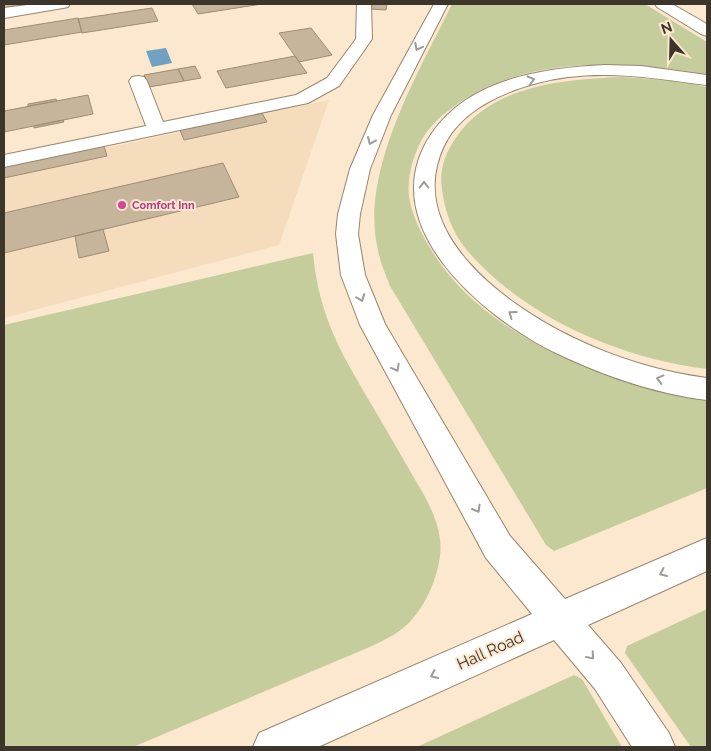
<svg xmlns="http://www.w3.org/2000/svg" width="711" height="751" font-family="Raleway,sans-serif">
  <style>
    .built { fill: #f4dcbc }
    .green { fill: #c4cd9b }
    .water { fill: #71a1c2 }
    .building { fill: #c6b49b; stroke: #9e8d75 }
    .lines { fill: none; stroke-linecap: round; stroke-linejoin: round }
    .minor-casing { stroke: #97866e; stroke-width: 2 }
    .highway-casing { stroke: #97866e; stroke-width: 2 }
    .minor { fill: #fff; fill-rule: evenodd }
    .highway { fill: #fff; fill-rule: evenodd }
    .oneway { stroke: #9e9a95 }
    .hotel-dot { fill: #d1479c; stroke: #fbe8ce; stroke-width: 2 }
    .labels { text-anchor: middle; stroke-width: 4; stroke-linejoin: round; paint-order: stroke }
    .far-hotel-label { font-size: 11px; font-weight: bold; fill: #b23c85; stroke: #fbe8ce; text-anchor: start }
    .near-street-label { font-size: 16px; fill: #3c352b; stroke: #fbe8ce }
  </style>
  <rect width="100%" height="100%" fill="#fbe8ce"/>
  <path class="built" d="M329 100 279 245 4 318V170Z"/>
  <path class="green" d="M452 4H645L707 42V75C627 60 520 55 452 108 439 117 429 127 421 141 413 157 407 177 409 196 411 213 421 233 430 248 484 339 608 383 707 399V488L554 551 546 545 390 286C386 275 380 263 378 250 359 172 419 72 452 4Z
    M623 77 680 81 707 87V369C619 358 523 317 465 248 452 231 444 209 442 189 439 170 445 154 455 139 490 85 565 79 623 77Z
    M313 253C319 317 341 353 373 407 390 436 407 466 424 495 432 510 438 523 440 539 444 567 425 612 402 629 393 636 382 641 372 646L133 747H4V325Z
    M707 609V747H691L625 653 627 646Z
    M574 675 582 679 622 747H417Z"/>
  <path class="water" d="M166 48 172 63 152 67 146 51Z"/>
  <path class="building" d="M4 4H39L4 9Z
    M192 4H262L198 14Z
    M372 4H387L386 10 371 9Z
    M152 8 158 21 82 33 78 19Z
    M78 18 82 32 4 45V30Z
    M311 28 332 55 299 62 279 33Z
    M295 56 307 73 226 88 217 71Z
    M195 66 201 78 184 81 178 69Z
    M178 69 184 81 149 87 144 75Z
    M88 95 93 114 4 132V111Z
    M56 99 57 101 28 106V104Z
    M262 113 267 122 184 140 180 130Z
    M63 120 64 122 34 128V126Z
    M104 146 107 156 4 178V166Z
    M223 163 239 197 4 253V213Z
    M103 229 109 251 79 258 75 236Z"/>
  <g class="lines">
    <g class="minor-casing">
      <path id="minor" d="M35 4H70L68 7 63 8 4 18V8Z
        M357 4H371L372 39 339 86 308 103 4 167V155L146 126 129 81 132 77 138 76 144 77 147 81 163 122 296 95 327 78 356 39Z"/>
    </g>
    <g class="highway-casing">
      <path id="highway" d="M434 4H448L391 115 370 169 360 214 358 234 365 275 385 324 510 536 565 599 707 538V571L588 625 621 663 669 733 675 747H632L595 689 554 640 318 747H253L259 733 532 614 486 558 360 325 341 275 336 234 338 214 350 169 373 115Z
        M655 4H672L707 24V36L701 34 657 7Z
        M605 65 641 66 707 75V85C661 79 615 71 568 77 524 83 464 103 444 146 403 232 507 306 574 338 615 358 661 372 707 378V400C656 394 602 375 556 353 482 317 370 223 432 133 470 78 544 68 605 65Z"/>
    </g>
    <use href="#minor" class="minor"/>
    <use href="#highway" class="highway"/>
  </g>
  <defs><path id="oneway-chevron" d="M-2-3.5L2.5 0L-2 3.5" fill="none" stroke-width="1.6" stroke-linecap="round" stroke-linejoin="round" transform="scale(1.25)"/></defs>
  <g class="oneway">
    <use href="#oneway-chevron" transform="translate(418 47) rotate(118)"/>
    <use href="#oneway-chevron" transform="translate(531 80) rotate(-14)"/>
    <use href="#oneway-chevron" transform="translate(371 141) rotate(113)"/>
    <use href="#oneway-chevron" transform="translate(424 185) rotate(-90)"/>
    <use href="#oneway-chevron" transform="translate(361 298) rotate(69)"/>
    <use href="#oneway-chevron" transform="translate(512 314) rotate(-144)"/>
    <use href="#oneway-chevron" transform="translate(396 368) rotate(61)"/>
    <use href="#oneway-chevron" transform="translate(660 379) rotate(-165)"/>
    <use href="#oneway-chevron" transform="translate(477 509) rotate(60)"/>
    <use href="#oneway-chevron" transform="translate(663 573) rotate(156)"/>
    <use href="#oneway-chevron" transform="translate(591 656) rotate(49)"/>
    <use href="#oneway-chevron" transform="translate(434 675) rotate(156)"/>
  </g>
  <circle class="hotel-dot" cx="122" cy="205" r="5"/>
  <g class="labels">
    <g class="far-hotel-label">
      <text x="132" y="209">Comfort Inn</text>
    </g>
    <g class="near-street-label">
      <text transform="translate(490 650) rotate(-24)" y="6">Hall Road</text>
    </g>
  </g>
  <rect width="711" height="751" fill="none" stroke="#3c352b" stroke-width="10"/>
  <g transform="translate(671 40) rotate(340)" stroke="#fbe8ce" stroke-width="4" paint-order="stroke">
  <path d="M0-4L9 19L0 12L-9 19Z" fill="#3c352b"/>
  <text y="-8" font-size="14" font-weight="bold" text-anchor="middle" fill="#3c352b">N</text>
  </g>
</svg>
